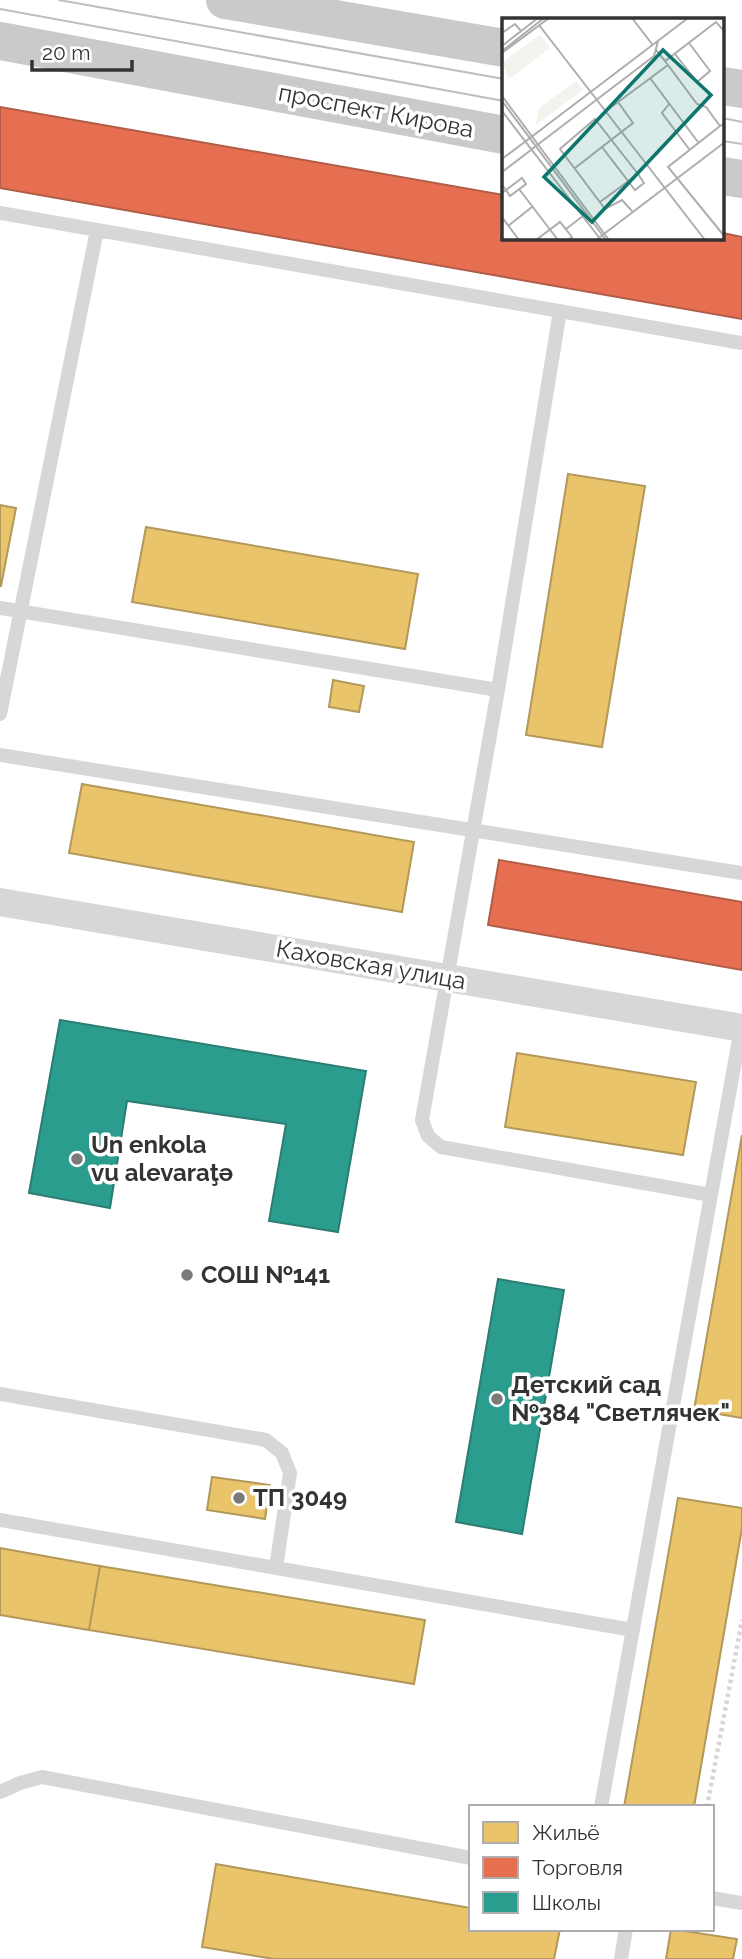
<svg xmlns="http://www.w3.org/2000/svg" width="742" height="1959" font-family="Raleway,sans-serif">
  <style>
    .homes { fill: #e9c46a; stroke: #b2985a; stroke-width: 2 }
    .shops { fill: #e76f51; stroke: #b15d48; stroke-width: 2 }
    .schools { fill: #2a9d8f; stroke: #2d7d73; stroke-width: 2 }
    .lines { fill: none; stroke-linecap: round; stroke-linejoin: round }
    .path { stroke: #d6d6d6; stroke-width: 4.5; stroke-dasharray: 3.5 3.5; stroke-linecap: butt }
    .lane { stroke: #d7d7d7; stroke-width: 14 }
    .street { stroke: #d7d7d7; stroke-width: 28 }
    .primary { stroke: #cacaca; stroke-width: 38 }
    .tram { stroke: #bebebe; stroke-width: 2 }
    .poi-dot { fill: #7a7a7a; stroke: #fff; stroke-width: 2.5 }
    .labels { text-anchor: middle; stroke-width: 7; stroke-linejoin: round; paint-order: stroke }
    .street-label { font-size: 24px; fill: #333; stroke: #fff }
    .poi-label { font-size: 24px; font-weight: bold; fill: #333; stroke: #fff; text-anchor: start }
    .inset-road { fill: none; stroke: #adadad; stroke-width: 2 }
    .view { fill: #0f766e; fill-opacity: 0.15; stroke: #0f766e; stroke-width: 3.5 }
    .inset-edge { fill: none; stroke: #333; stroke-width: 3.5 }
  </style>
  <rect width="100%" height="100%" fill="#fff"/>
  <path class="homes" d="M568 474 645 486 602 747 526 735Z
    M0 505 16 508 1 586H0Z
    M146 527 418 574 405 649 132 602Z
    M333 680 364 686 359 712 329 707Z
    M82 784 414 842 402 912 69 853Z
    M517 1053 696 1082 683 1155 505 1127Z
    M742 1135V1418L694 1410Z
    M212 1477 270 1485 265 1519 207 1510Z
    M678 1498 742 1508V1528L694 1807H624Z
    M0 1548 100 1566 89 1630 0 1615Z
    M100 1566 425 1620 414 1684 89 1630Z
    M216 1864 471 1908V1929H560L554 1959H274L202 1947Z
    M671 1929 737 1939 733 1959H666Z"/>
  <path class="shops" d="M0 107 504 195V238H723V233L742 237V319L0 188Z
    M499 860 742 902V970L488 925Z"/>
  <path class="schools" d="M60 1020 366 1071 338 1232 269 1221 286 1124 127 1101 110 1208 29 1193Z
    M498 1279 564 1290 522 1534 456 1522Z"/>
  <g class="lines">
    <path class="path" d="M707 1807 742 1620"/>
    <path class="lane" d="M0 213 742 343
      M0 608 498 690 422 1120 428 1136 441 1147 711 1195
      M498 690 560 311
      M0 714 97 230
      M0 755 742 873
      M0 1394 266 1440 282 1453 290 1473 276 1568
      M0 1520 633 1630
      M0 1792 20 1783 42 1777 471 1858
      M601 1807 741 1028
      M712 1898 742 1903
      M621 1959 626 1929"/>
    <path class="street" d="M0 902 742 1028"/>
    <path class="primary" d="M225 0 504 48
      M0 41 504 135
      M723 86 742 89
      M723 176 742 179"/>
    <path class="tram" d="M59 0 504 79
      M0 9 504 101
      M723 118 742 122
      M723 141 742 144"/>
  </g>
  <g class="poi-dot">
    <circle cx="77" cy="1159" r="7"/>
    <circle cx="187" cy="1275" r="7"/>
    <circle cx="497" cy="1399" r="7"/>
    <circle cx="239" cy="1498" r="7"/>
  </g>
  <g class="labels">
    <g class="street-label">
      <text transform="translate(376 111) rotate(11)" y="8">проспект Кирова</text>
      <text transform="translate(371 965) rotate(10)" y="8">Каховская улица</text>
    </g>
    <g class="poi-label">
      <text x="91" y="1153">Un enkola<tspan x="91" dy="28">vu alevaraţə</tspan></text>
      <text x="201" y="1283">СОШ №141</text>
      <text x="511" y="1393">Детский сад<tspan x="511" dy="28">№384 "Светлячек"</tspan></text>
      <text x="253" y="1506">ТП 3049</text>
    </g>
  </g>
  <g transform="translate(502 18)">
    <rect width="222" height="222" fill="#fff"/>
    <path d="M38 17 48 30 7 61 0 45ZM74 63 81 72 33 108 37 90Z" fill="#f1f5ed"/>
    <path class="inset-road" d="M130 0 150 26M37 7 203 222M0 15 13 6 19 13M0 28 36 0M154 32 163 43 214 4 223 14M0 33 42 0M0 35 47 0M173 36 195 64 208 53 187 25M163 43 195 86 204 89 218 108 223 105M148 60 196 124M0 78 107 222M0 83 104 222M116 84 131 105 100 129 133 172 142 165 136 156M167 86 160 95 187 131M0 93 99 222M104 93 166 47M218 108 166 149 223 219M24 123 186 0M30 131 152 38 156 23M0 141 24 123M73 150 100 129M0 154 29 132M0 167 4 172 8 178 24 166 20 160 0 175M17 171 56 222M98 184 136 156 93 101 58 131 103 191 120 182 130 193M0 199 17 222M6 208 30 189M64 211 81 198M34 222 58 204 70 219 66 222M94 222 223 124"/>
    <path class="view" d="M161 32 209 77 90 204 42 159Z"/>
    <rect width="222" height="222" class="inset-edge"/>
  </g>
  <rect x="469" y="1805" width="245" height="126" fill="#ffffff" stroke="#adadad" stroke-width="2"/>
  <rect x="483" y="1822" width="35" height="21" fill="#e9c46a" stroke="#adadad" stroke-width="2"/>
  <text x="532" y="1840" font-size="21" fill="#333333">Жильё</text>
  <rect x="483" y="1857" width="35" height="21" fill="#e76f51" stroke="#adadad" stroke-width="2"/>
  <text x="532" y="1875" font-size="21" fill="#333333">Торговля</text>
  <rect x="483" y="1892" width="35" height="21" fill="#2a9d8f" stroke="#adadad" stroke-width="2"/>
  <text x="532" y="1910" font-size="21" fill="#333333">Школы</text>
  <path d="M32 60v10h100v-10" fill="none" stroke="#333333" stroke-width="3.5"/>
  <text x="42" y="60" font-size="21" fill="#333333" stroke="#ffffff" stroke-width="5" paint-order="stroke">20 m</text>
</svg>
